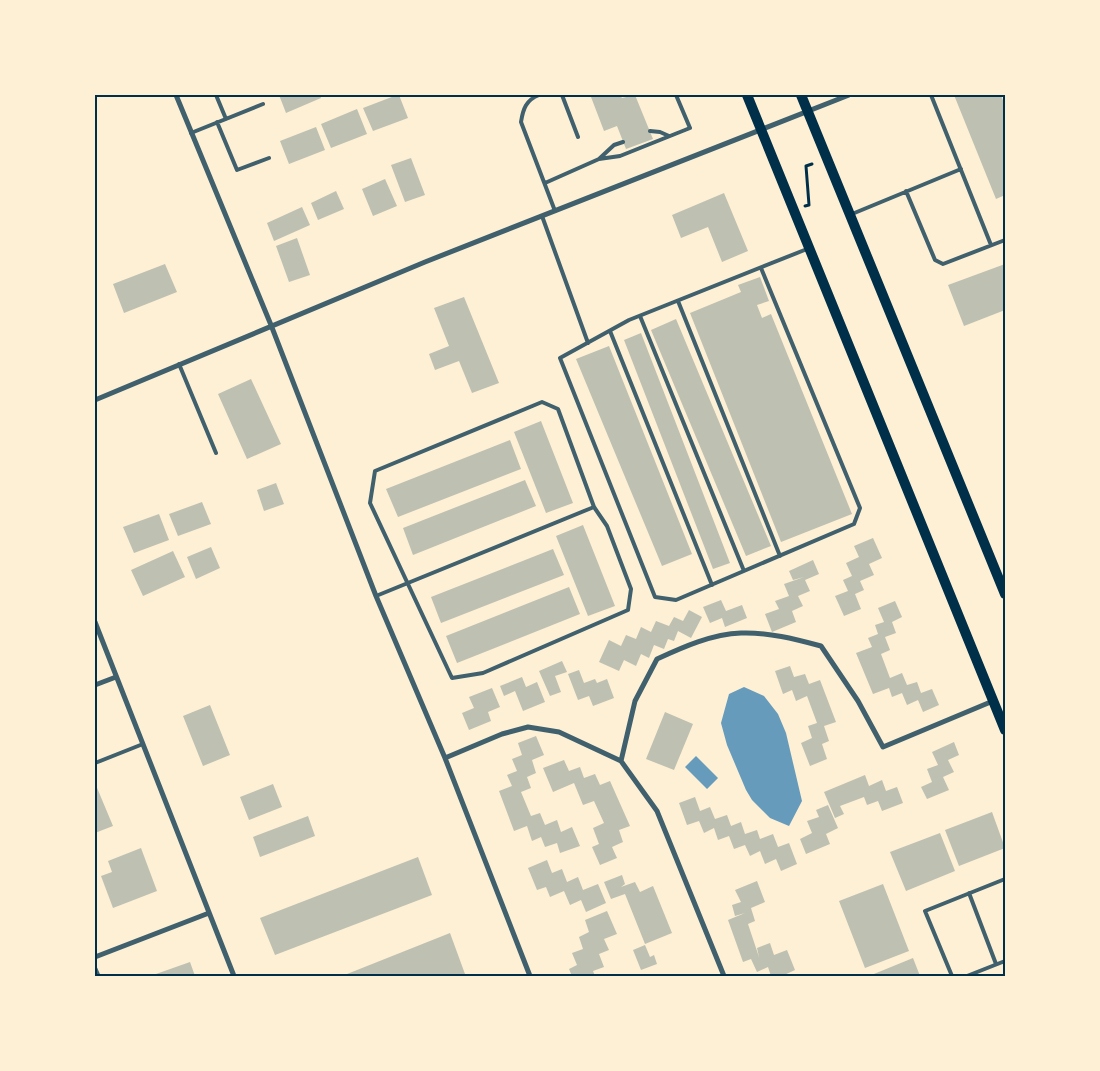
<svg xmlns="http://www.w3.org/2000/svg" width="1100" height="1071" font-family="Commissioner,sans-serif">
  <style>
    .water { fill: #669bbc }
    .building { fill: #bec0b2 }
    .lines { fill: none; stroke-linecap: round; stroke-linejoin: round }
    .path { stroke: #003049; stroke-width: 3 }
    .service { stroke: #3f606c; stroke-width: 4 }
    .minor { stroke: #3f606c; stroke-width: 5 }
    .secondary { stroke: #003049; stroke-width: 10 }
    .neatline { fill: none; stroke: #003049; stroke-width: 2 }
  </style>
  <rect width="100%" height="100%" fill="#fdf0d5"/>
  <path class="water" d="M744 687 764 696 778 714 786 733 802 801 789 826 770 818 752 800 746 790 727 745 721 723 729 694Z
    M696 756 718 778 707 789 685 767Z"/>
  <path class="building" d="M279 95H320L321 98 286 113Z
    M397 95H399L408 118 373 131 363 108Z
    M597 95H620L622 98 635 95 653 139 626 149 617 126 604 131 591 97Z
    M954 95H1001L1005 106V195L996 199Z
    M357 109 367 134 331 148 321 124Z
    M316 127 325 150 289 164 280 141Z
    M411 158 425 195 405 202 391 165Z
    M385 179 397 206 373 216 362 189Z
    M336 191 344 209 318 220 311 203Z
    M724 193 748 251 722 262 708 227 681 238 672 215Z
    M302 207 310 225 274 241 267 223Z
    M297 238 310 275 289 282 276 246Z
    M165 264 177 292 124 313 113 284Z
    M1005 264V310L964 326 948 285Z
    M760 277 769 301 757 305 762 318 771 314 852 514 781 542 690 313 741 292 738 285Z
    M464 297 499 383 472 393 459 361 435 370 429 354 449 346 434 308Z
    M676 319 771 546 746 556 651 330Z
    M641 333 730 563 713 569 624 340Z
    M609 346 692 554 662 566 576 359Z
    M251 379 281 444 247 459 218 394Z
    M541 421 573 503 546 513 514 432Z
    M510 440 521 469 398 517 386 489Z
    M525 480 536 506 413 555 403 528Z
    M276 483 284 504 264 511 257 490Z
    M202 502 211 524 178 536 169 514Z
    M159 514 169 540 134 553 123 527Z
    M583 525 615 606 588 616 556 536Z
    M873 538 882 558 869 564 874 575 860 581 864 590 855 594 861 609 844 616 835 596 848 591 843 580 852 576 846 563 859 557 854 546Z
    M211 547 220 568 196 579 187 557Z
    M553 549 564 575 441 623 431 597Z
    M173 551 185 577 143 596 131 570Z
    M813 560 819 574 805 580 810 591 798 596 803 606 792 611 796 622 772 632 765 614 779 609 775 601 789 596 784 584 804 577 793 580 789 571Z
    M569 587 580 614 457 663 446 636Z
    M721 600 726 611 742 605 747 618 725 627 722 618 710 623 703 607Z
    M895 601 902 617 892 622 896 633 885 637 890 650 881 654 890 678 902 673 907 685 917 682 921 693 932 689 939 705 923 712 918 700 907 705 902 693 892 697 889 688 873 694 856 653 872 647 868 638 878 634 875 625 884 622 878 608Z
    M689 610 702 617 691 638 678 631 674 641 668 639 664 649 654 645 649 658 641 654 636 666 624 660 619 671 599 662 609 640 621 646 626 635 636 639 641 627 651 632 656 621 669 626 674 617 683 621Z
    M562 661 567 672 555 676 561 692 550 696 539 671Z
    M790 666 794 677 805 674 809 684 820 680 836 722 824 726 829 741 822 744 827 759 810 766 801 743 812 738 808 726 817 723 807 696 796 701 792 690 783 694 775 671Z
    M579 670 584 683 595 679 597 683 607 679 614 698 593 706 589 696 578 700 568 674Z
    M522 677 526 687 537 682 545 702 523 711 515 691 504 696 500 686Z
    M492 688 500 707 488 712 491 721 469 730 462 713 474 708 469 697Z
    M210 705 230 755 203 766 183 716Z
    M665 712 693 724 674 770 646 759Z
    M536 736 544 755 532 760 536 773 527 777 531 788 521 792 531 816 540 813 545 825 557 820 561 832 572 827 580 846 560 853 557 843 545 847 541 837 532 841 527 826 514 831 499 791 512 786 507 775 517 771 512 759 522 755 518 743Z
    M954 742 959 755 948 760 954 772 943 777 949 790 927 799 921 787 932 782 927 769 938 765 932 752Z
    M564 760 569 771 580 767 584 778 595 774 600 785 610 781 630 826 619 830 623 842 612 847 617 858 600 865 592 847 599 844 593 828 604 823 594 801 583 805 574 783 553 792 543 768Z
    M865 775 869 786 882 780 886 791 897 787 903 803 882 811 878 801 867 805 864 797 840 806 844 814 835 818 824 792Z
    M95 783 113 826 95 833Z
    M273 784 282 807 249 820 240 797Z
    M695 797 700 811 710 807 715 819 727 815 731 826 741 822 745 834 757 830 760 839 773 834 778 847 789 843 797 864 781 871 776 859 765 864 760 851 750 856 745 845 734 849 729 836 718 840 714 828 704 833 699 821 687 825 679 803Z
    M828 805 838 828 826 834 830 844 806 854 800 839 812 833 807 821 819 817 816 810Z
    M992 812 1005 848 959 866 945 830Z
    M308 816 315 836 260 857 253 837Z
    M940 833 955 871 906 891 890 852Z
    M141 848 157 891 113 908 101 876 112 872 108 861Z
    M418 857 432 895 275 955 260 918Z
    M547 860 552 873 562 869 567 882 578 877 583 890 598 884 606 903 586 912 581 900 570 905 564 891 550 897 546 887 537 890 528 868Z
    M622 875 625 884 621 887 635 882 640 892 653 886 672 933 645 944 625 894 611 899 604 882Z
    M757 881 765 902 751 908 755 921 748 924 759 957 757 948 770 943 774 955 787 950 795 970 782 976H771L768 967 757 972 751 959 743 962 728 920 745 913 735 916 732 905 741 902 735 890Z
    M883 884 909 951 865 968 839 901Z
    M607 911 617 934 604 939 609 950 599 954 604 967 593 971 595 976H572L569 969 577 965 572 953 583 949 579 937 589 932 585 920Z
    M450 933 465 974 459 976H342Z
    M645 945 650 957 654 955 657 964 641 970 633 950Z
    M913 958 920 976H869Z
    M190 962 195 976H157L156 974Z"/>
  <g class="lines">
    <path class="path" d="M805 206 809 205 806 166 812 164"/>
    <path class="service" d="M216 95 226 119
      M539 95C526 100 523 109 521 122L555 211
      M562 95 578 137
      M931 95 991 245
      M217 122 237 170 269 158
      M650 131 660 132 669 136
      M191 133 263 104
      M599 159 614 145 623 142
      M545 183 599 159 620 156 690 128 676 95
      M906 191 935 260 943 264 1005 240
      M852 214 961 169
      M542 216 588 343
      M761 268 860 508 854 524 676 600 655 597 560 358 629 320 807 249
      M678 301 780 556
      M640 316 744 571
      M610 331 712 585
      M179 364 216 453
      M542 402 558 409 594 507 607 526 631 589 628 610 483 673 452 678 370 503 375 471Z
      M376 596 594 507
      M95 763 143 744
      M969 893 996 964
      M952 976 925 911 1005 879
      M967 976 1005 961"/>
    <path class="minor" d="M176 95 271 325 376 596 445 758 530 976
      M95 400 425 262 849 95
      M95 622 234 976
      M95 685 116 677
      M445 758 502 734 528 727 559 732 621 761 657 811 724 976
      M621 761 635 701 657 659C683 647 712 634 741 633 768 632 795 639 821 646L858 701 883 747 993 701
      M95 957 209 913
      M95 969 98 976"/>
    <path class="secondary" d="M747 95 1005 730
      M801 95 1005 594"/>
  </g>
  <rect width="1100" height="1071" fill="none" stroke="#fdf0d5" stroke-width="192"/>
  <rect x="96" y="96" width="908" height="879" class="neatline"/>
</svg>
